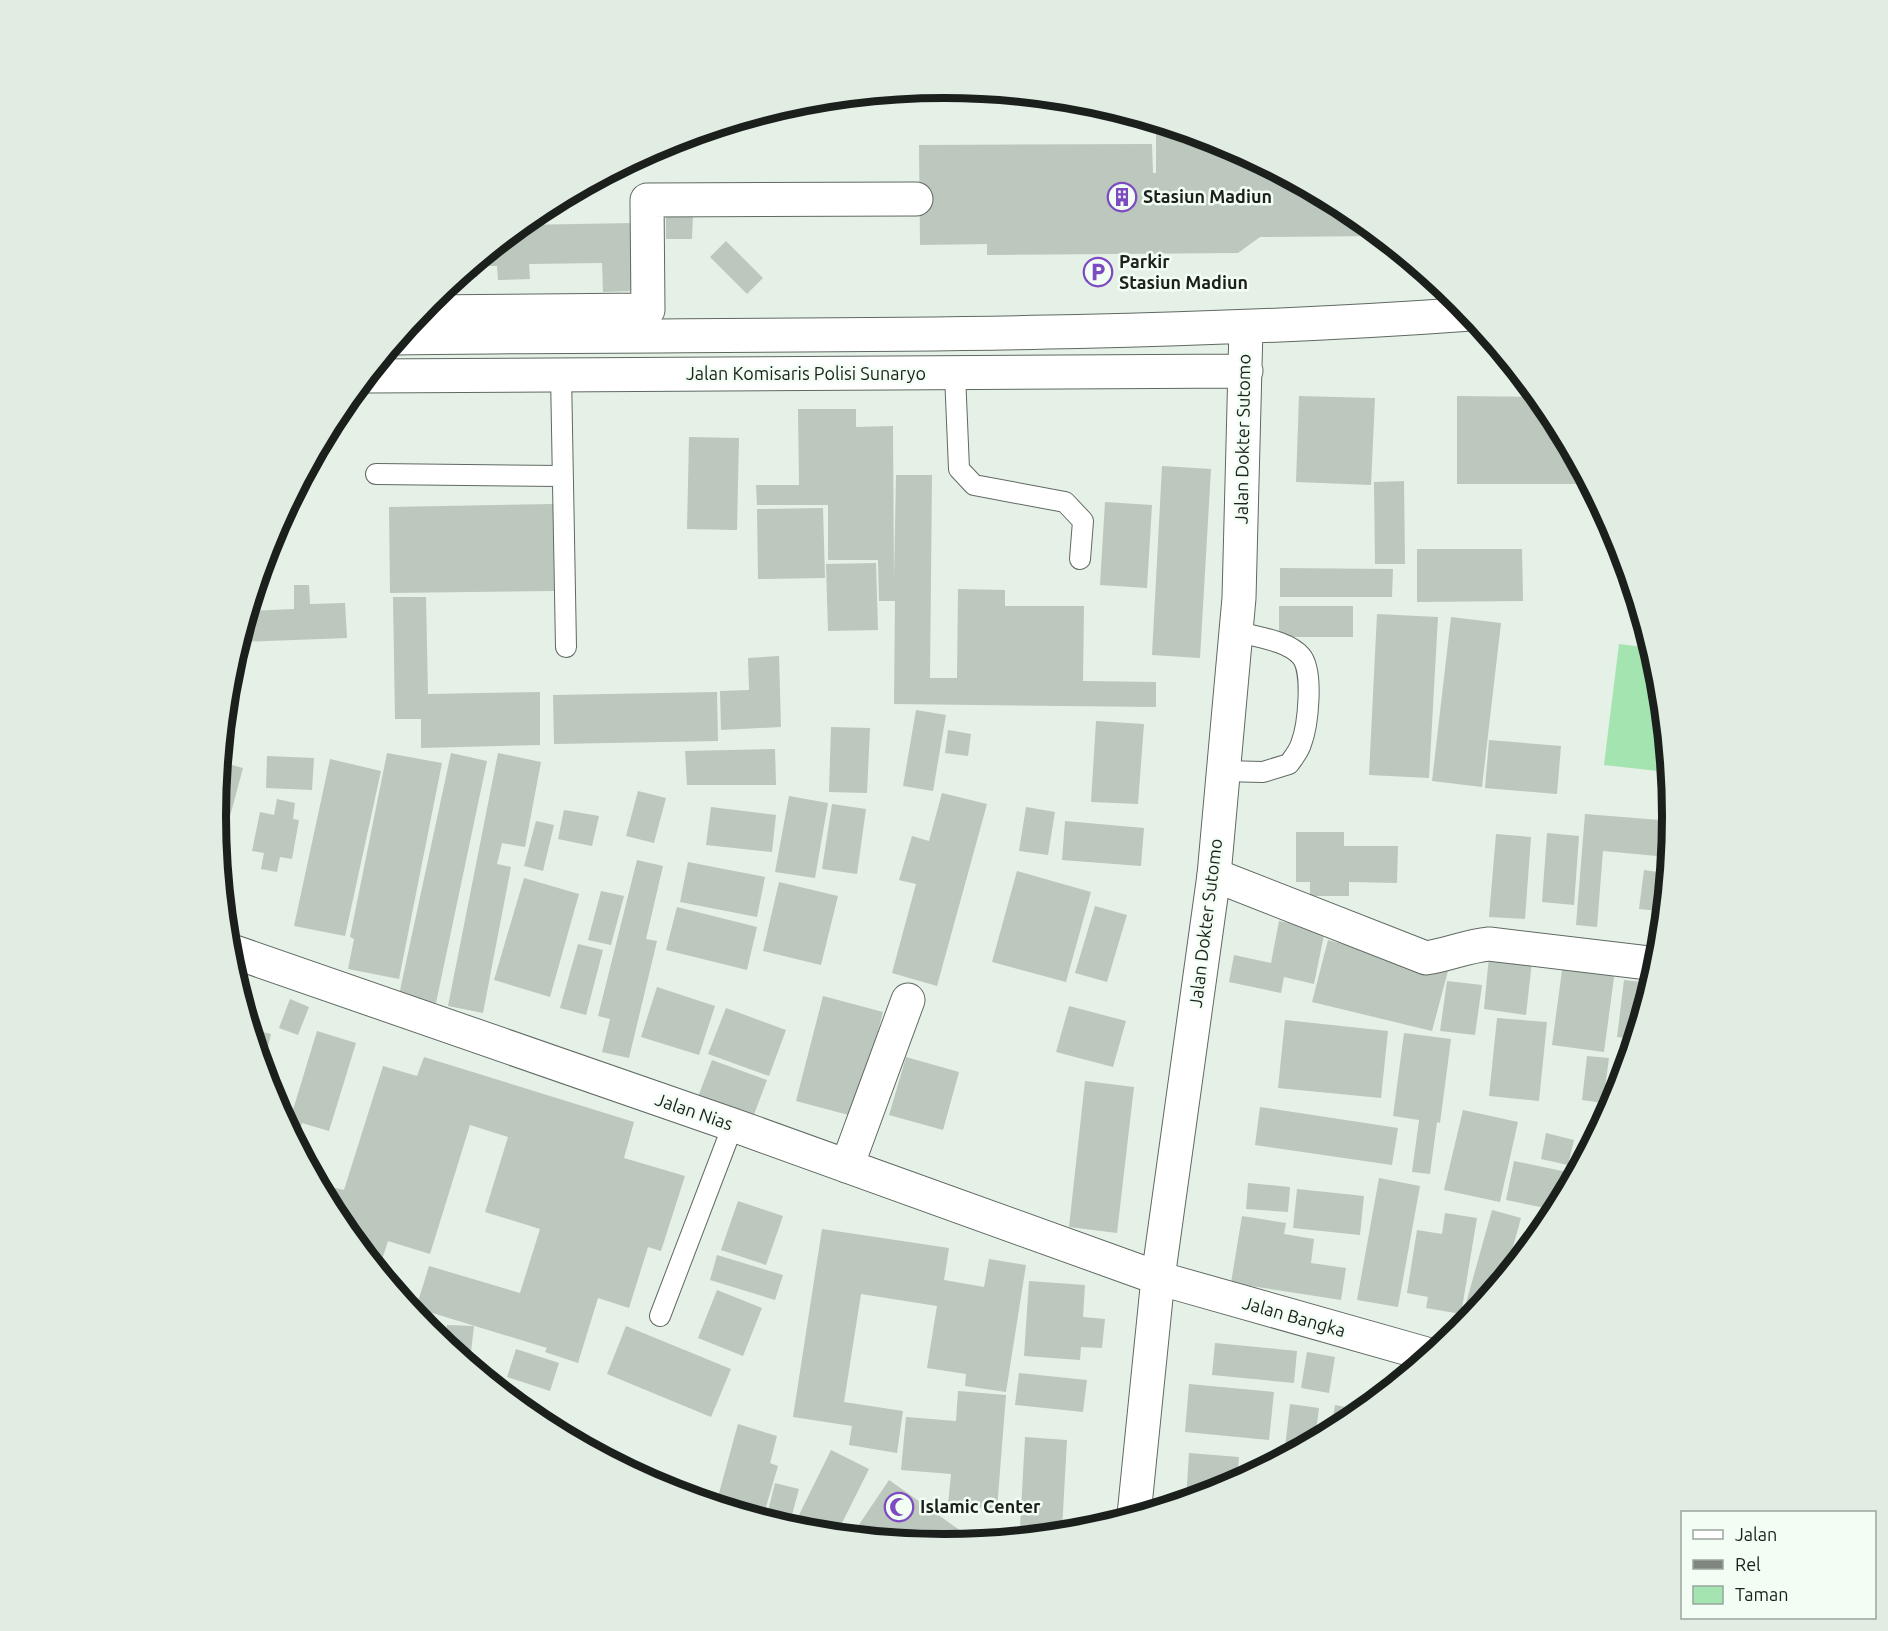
<svg xmlns="http://www.w3.org/2000/svg" width="1888" height="1631" font-family="Ubuntu,sans-serif">
  <style>
    .green { fill: #a3e4b0 }
    .building { fill: #bcc7be }
    .lines { fill: none; stroke-linecap: round; stroke-linejoin: round }
    .lane-casing { stroke: #5f6961; stroke-width: 22 }
    .street-casing { stroke: #5f6961; stroke-width: 35 }
    .secondary-casing { stroke: #5f6961; stroke-width: 35 }
    .lane { stroke: #fff; stroke-width: 20 }
    .street { stroke: #fff; stroke-width: 33 }
    .secondary { stroke: #fff; stroke-width: 33 }
    .rail { stroke: #7f8680; stroke-width: 4.5; stroke-dasharray: 10 10; stroke-linecap: butt }
    .labels { text-anchor: middle; stroke-width: 5; stroke-linejoin: round; paint-order: stroke }
    .poi-label { font-size: 18px; font-weight: bold; fill: #1c201d; stroke: #f2fef4; text-anchor: start }
    .street-label { font-size: 18px; fill: #1c201d; stroke: #f2fef4 }
    .rim { fill: none; stroke: #1c201d; stroke-width: 8 }
  </style>
  <rect width="100%" height="100%" fill="#e5f0e7"/>
  <path class="green" d="M1619 644 1651 648C1663 690 1663 728 1658 771L1604 765Z"/>
  <path class="building" d="M1156 122 1223 143 1349 210 1381 236 1260 237 1238 253 987 255V244L920 245 919 145 1152 144 1153 173H1156Z
    M666 216H693L692 239H666Z
    M633 223 635 291 603 292 602 263 529 264 530 279 498 280 497 266H479V260L520 225Z
    M726 241 763 278 747 294 710 257Z
    M477 261V277H458Z
    M1299 396 1375 398 1371 485 1296 482Z
    M1457 396 1538 397 1550 411 1589 484H1457Z
    M798 409H856V427L893 426 894 580 896 475H932L930 678H957L958 589 1005 590V606H1084L1083 681 1156 682V707L894 704 895 601H879L878 560H828V505H757L756 485H799Z
    M689 437 739 438 737 530 687 529Z
    M1162 466 1211 469 1200 658 1152 655Z
    M1404 481 1405 564H1375L1374 482Z
    M1105 502 1152 505 1147 588 1100 585Z
    M553 504 554 591 390 593 389 507Z
    M823 508 825 578 758 579 757 509Z
    M1417 549H1522L1523 601 1417 602Z
    M876 563 878 630 828 631 826 564Z
    M1280 568 1393 569 1392 597H1280Z
    M294 585H309L310 604 345 603 347 638 239 642 248 611 294 609Z
    M393 597H426L428 694 540 692V745L421 748V719H395Z
    M1279 606H1353V637H1279Z
    M1377 614 1438 617 1429 778 1369 775Z
    M1451 617 1501 623 1482 787 1432 781Z
    M779 656 781 727 721 730 720 691 749 690 748 658Z
    M717 692 718 741 554 744 553 695Z
    M916 710 946 715 933 791 903 786Z
    M1096 721 1144 724 1138 804 1091 802Z
    M831 727 870 728 867 793 829 792Z
    M948 730 971 734 968 756 945 753Z
    M1489 740 1561 746 1557 794 1485 788Z
    M775 749 776 785H687L685 751Z
    M387 753 442 763 399 979 348 969 354 939 350 937Z
    M451 753 487 761 436 1003 399 995Z
    M498 753 541 762 525 847 502 843 497 864 511 867 483 1013 448 1006Z
    M267 756 314 758 312 790 266 788Z
    M330 759 381 771 345 936 294 926Z
    M221 762 243 768 226 831 217 828 216 815Z
    M638 791 666 798 654 843 626 836Z
    M942 793 987 804 937 986 892 973 916 884 899 880 912 836 929 841Z
    M789 796 828 803 815 878 775 872Z
    M277 799 295 803 293 819 299 820 292 859 280 857 277 872 261 869 264 853 252 851 260 812 274 815Z
    M832 804 866 809 857 874 822 869Z
    M711 807 776 815 772 852 706 845Z
    M1026 807 1055 812 1048 855 1019 851Z
    M564 810 599 816 592 846 558 839Z
    M1585 814 1672 821 1668 857 1603 851 1597 927 1576 925Z
    M536 821 554 825 543 871 524 866Z
    M1065 821 1144 828 1141 866 1062 860Z
    M1296 832H1344V846H1398L1397 883 1349 882V896H1310V882H1296Z
    M1547 833 1579 836 1574 905 1542 902Z
    M1496 834 1531 837 1525 919 1489 917Z
    M218 841 227 843 221 868Z
    M637 860 663 866 646 939 657 941 629 1058 602 1052 610 1019 598 1016Z
    M688 862 765 877 757 917 680 902Z
    M1644 870 1665 873 1660 911 1639 909Z
    M1017 871 1091 892 1066 982 992 962Z
    M524 878 579 894 550 997 494 980Z
    M779 882 838 896 821 965 763 951Z
    M601 891 624 896 611 945 588 940Z
    M1095 906 1127 915 1107 982 1075 973Z
    M677 907 757 927 747 970 666 950Z
    M1279 921 1325 930 1314 984 1284 977 1281 993 1229 982 1234 955 1271 963Z
    M1328 940 1448 971 1432 1031 1312 1002Z
    M578 944 603 950 586 1015 560 1008Z
    M1489 956 1532 961 1526 1015 1484 1009Z
    M1563 963 1615 970 1604 1052 1552 1045Z
    M1624 980 1651 983 1634 1039 1617 1037Z
    M1447 981 1482 985 1475 1035 1440 1031Z
    M657 987 715 1006 699 1055 641 1037Z
    M823 996 883 1012 856 1117 796 1101Z
    M290 999 309 1007 298 1035 279 1028Z
    M1069 1006 1126 1021 1113 1067 1056 1052Z
    M726 1008 786 1030 769 1076 708 1054Z
    M1497 1018 1547 1022 1539 1101 1489 1096Z
    M1285 1020 1388 1031 1381 1098 1278 1088Z
    M251 1029 271 1034 263 1068Z
    M317 1031 356 1043 329 1131 302 1123 297 1142 279 1109 292 1113Z
    M1404 1033 1451 1039 1440 1123 1437 1122 1430 1174 1412 1172 1419 1120 1393 1116Z
    M1587 1056 1609 1058 1603 1103 1582 1100Z
    M424 1057 634 1122 624 1158 685 1176 661 1251 648 1247 629 1308 598 1298 578 1363 545 1352 547 1348 416 1308 429 1266 520 1293 540 1229 485 1212 508 1137 470 1125 430 1254 388 1241 379 1269 338 1220 319 1184 344 1190 383 1066 417 1076Z
    M906 1057 959 1072 943 1130 889 1115Z
    M712 1060 767 1080 753 1117 698 1097Z
    M1085 1081 1134 1087 1117 1233 1069 1227Z
    M1260 1107 1398 1128 1392 1165 1255 1145Z
    M1463 1110 1518 1122 1500 1202 1444 1190Z
    M1546 1133 1574 1140 1568 1165 1541 1159Z
    M1514 1161 1567 1172 1561 1199 1555 1210 1506 1200Z
    M1379 1178 1420 1186 1398 1307 1357 1300Z
    M1248 1183 1290 1187 1288 1212 1246 1209Z
    M1297 1189 1364 1196 1360 1235 1293 1228Z
    M738 1201 783 1216 766 1265 721 1250Z
    M1492 1210 1521 1218 1505 1275 1458 1332Z
    M1445 1213 1477 1218 1461 1314 1426 1308 1428 1297 1407 1293 1417 1230 1442 1234Z
    M1242 1216 1286 1223 1284 1234 1314 1239 1311 1263 1346 1268 1341 1300 1231 1283Z
    M1530 1228 1541 1231 1524 1252Z
    M822 1229 949 1248 944 1280 984 1287 989 1259 1026 1265 1006 1392 965 1386 966 1374 927 1368 937 1306 861 1294 844 1402 903 1411 897 1453 849 1445 852 1426 793 1417Z
    M717 1255 783 1275 775 1300 710 1280Z
    M1029 1281 1085 1285 1083 1317 1105 1319 1102 1348 1081 1347 1080 1360 1024 1356Z
    M717 1290 762 1308 743 1356 698 1338Z
    M447 1325 474 1326 471 1352 453 1351 445 1344Z
    M626 1326 731 1369 711 1417 607 1374Z
    M1215 1343 1297 1351 1294 1383 1212 1375Z
    M516 1349 559 1363 550 1391 507 1377Z
    M1307 1352 1335 1357 1329 1393 1301 1388Z
    M458 1354 485 1363 481 1374Z
    M1019 1373 1087 1380 1083 1412 1015 1405Z
    M1189 1384 1274 1392 1269 1440 1185 1432Z
    M958 1391 1006 1395 997 1509 948 1505 951 1474 901 1470 906 1417 956 1421Z
    M506 1394 539 1404 535 1418Z
    M1290 1404 1319 1408 1315 1439 1284 1456Z
    M1335 1405 1362 1410 1331 1431Z
    M738 1424 777 1436 770 1463 778 1466 763 1517 716 1504Z
    M1025 1437 1067 1440 1062 1530 1020 1528Z
    M831 1450 869 1469 837 1533 793 1527Z
    M1189 1453 1239 1457 1237 1481 1222 1489 1186 1500Z
    M889 1480 975 1541 944 1544 852 1535Z
    M775 1483 799 1489 789 1526 766 1519Z"/>
  <g class="lines">
    <g class="lane-casing">
      <path id="lane" d="M561 374 566 647
        M955 374 959 469 974 485 1065 502 1083 521 1080 559
        M376 474 562 476
        M1223 771 1263 772 1289 764C1293 758 1299 751 1301 744 1308 726 1314 671 1301 656 1287 640 1255 637 1235 631
        M660 1316 733 1125"/>
    </g>
    <g class="street-casing">
      <path id="street" d="M420 312 648 310 647 200 916 199
        M1214 875 1426 958C1448 955 1467 946 1489 944L1657 964
        M847 1166 908 1000"/>
    </g>
    <g class="secondary-casing">
      <path id="secondary" d="M398 338C756 333 1114 340 1471 314
        M367 376 1246 371
        M229 950 733 1125 1158 1278 1430 1355
        M1134 1515 1158 1278 1214 875 1239 598 1246 328"/>
    </g>
    <use href="#lane" class="lane"/>
    <use href="#street" class="street"/>
    <use href="#secondary" class="secondary"/>
    <path class="rail" d="M795 103 879 96 1022 95"/>
  </g>
  <defs>
    <g id="building-ring" transform="scale(1.5)"><circle r="9.5" fill="#f2fef4" stroke="#7e4ac1" stroke-width="1.5"/><path d="M-4-6H4V6H1V3H-1V6H-4ZM-2.5-4.3h1.7v1.8h-1.7ZM.8-4.3h1.7v1.8H.8ZM-2.5-1h1.7V.8h-1.7ZM.8-1h1.7V.8H.8Z" fill="#7e4ac1"/></g>
    <g id="parking-ring" transform="scale(1.5)"><circle r="9.5" fill="#f2fef4" stroke="#7e4ac1" stroke-width="1.5"/><path d="M-3.5-5.5H1a3.5 3.5 0 0 1 0 7H-1V5.5H-3.5ZM-1-3.4V-.6H.8a1.4 1.4 0 0 0 0-2.8Z" fill="#7e4ac1"/></g>
    <g id="mosque-ring" transform="scale(1.5)"><circle r="9.5" fill="#f2fef4" stroke="#7e4ac1" stroke-width="1.5"/><path d="M3.5-4.9A6 6 0 1 0 3.5 4.9A5 5 0 1 1 3.5-4.9Z" fill="#7e4ac1"/></g>
  </defs>
  <g fill-rule="evenodd">
    <use href="#building-ring" x="1122" y="197"/>
    <use href="#parking-ring" x="1098" y="272"/>
    <use href="#mosque-ring" x="899" y="1507"/>
  </g>
  <g class="labels">
    <g class="poi-label">
      <text x="1143" y="203">Stasiun Madiun</text>
      <text x="1119" y="268">Parkir<tspan x="1119" dy="21">Stasiun Madiun</tspan></text>
      <text x="920" y="1513">Islamic Center</text>
    </g>
    <g class="street-label">
      <text x="806" y="380">Jalan Komisaris Polisi Sunaryo</text>
      <text transform="translate(1243 439) rotate(-89)" y="6">Jalan Dokter Sutomo</text>
      <text transform="translate(1206 923) rotate(-83)" y="6">Jalan Dokter Sutomo</text>
      <text transform="translate(694 1112) rotate(19)" y="6">Jalan Nias</text>
      <text transform="translate(1294 1317) rotate(16)" y="6">Jalan Bangka</text>
    </g>
  </g>
  <path d="M0 0H1888V1631H0ZM226 816a718 718 0 1 1 1436 0a718 718 0 1 1-1436 0Z" fill="#e1ece3" fill-rule="evenodd"/>
  <path class="rim" d="M226 816a718 718 0 1 1 1436 0a718 718 0 1 1-1436 0Z"/>
  <rect x="1681" y="1511" width="195" height="108" fill="#f2fef4" stroke="#9ca59e" stroke-width="1.5"/>
  <rect x="1693" y="1530" width="30" height="9" fill="#ffffff" stroke="#9ca59e" stroke-width="1.5"/>
  <text x="1735" y="1541" font-size="18" fill="#1c201d">Jalan</text>
  <rect x="1693" y="1560" width="30" height="9" fill="#7f8680" stroke="#9ca59e" stroke-width="1.5"/>
  <text x="1735" y="1571" font-size="18" fill="#1c201d">Rel</text>
  <rect x="1693" y="1586" width="30" height="18" fill="#a3e4b0" stroke="#9ca59e" stroke-width="1.5"/>
  <text x="1735" y="1601" font-size="18" fill="#1c201d">Taman</text>
</svg>
